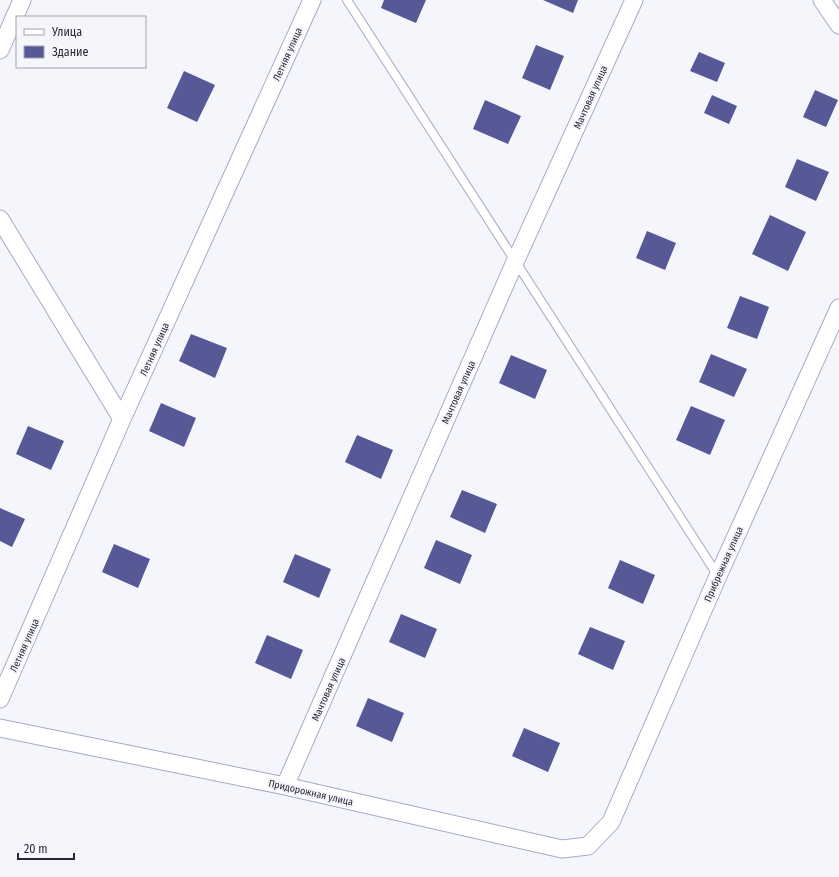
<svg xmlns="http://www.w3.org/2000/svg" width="839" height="877" font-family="'Fira Sans Condensed',sans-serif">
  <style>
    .building { fill: #565996 }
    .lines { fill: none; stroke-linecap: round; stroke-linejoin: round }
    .lane-casing { stroke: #a6aac7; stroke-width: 10 }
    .street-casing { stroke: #a6aac7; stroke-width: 19 }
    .lane { stroke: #fff; stroke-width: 8 }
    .street { stroke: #fff; stroke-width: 17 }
    .labels { text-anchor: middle; stroke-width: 4; stroke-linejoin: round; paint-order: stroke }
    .street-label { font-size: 10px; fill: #272834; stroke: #f5f5fc }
  </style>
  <rect width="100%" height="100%" fill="#f5f5fc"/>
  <path class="building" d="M384 0H426L416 23 381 8Z
    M543 0H578L573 13Z
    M536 45 564 56 550 90 522 78Z
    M699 52 725 63 717 82 690 71Z
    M184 71 215 85 197 122 167 108Z
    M815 90 838 100 826 127 803 117Z
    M712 95 737 106 729 124 704 113Z
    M485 100 521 116 508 144 473 129Z
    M797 159 829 172 816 201 785 187Z
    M770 215 806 232 788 271 752 254Z
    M647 231 676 243 665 270 636 258Z
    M740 296 769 307 757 339 727 328Z
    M191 334 227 348 215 378 179 361Z
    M711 354 747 369 734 397 699 382Z
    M511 355 547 370 535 399 499 383Z
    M161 403 196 418 184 447 149 431Z
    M691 406 725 420 710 455 676 440Z
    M28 426 64 441 51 470 16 454Z
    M357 435 393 450 381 479 345 462Z
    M462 490 497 504 485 533 450 517Z
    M0 508 25 519 12 547 0 541Z
    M436 540 472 555 460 584 424 568Z
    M114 544 150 559 138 588 102 572Z
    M295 554 331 569 319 598 283 582Z
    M620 560 655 575 643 604 608 588Z
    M401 614 437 629 425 658 389 642Z
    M590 627 625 641 613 670 578 654Z
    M267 635 303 650 291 679 255 663Z
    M368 698 404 713 392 742 356 726Z
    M524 728 560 743 548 772 512 756Z"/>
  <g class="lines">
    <g class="lane-casing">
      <path id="lane" d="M347 0 718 576"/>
    </g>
    <g class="street-casing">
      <path id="street" d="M822 0 839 25
        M0 50 22 0
        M0 219 122 419
        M0 699 122 419 312 0
        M0 728 285 786 562 849 588 846 611 822 718 576 839 308
        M285 786 515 262 634 0"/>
    </g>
    <use href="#lane" class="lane"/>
    <use href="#street" class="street"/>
  </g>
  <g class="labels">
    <g class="street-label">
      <text transform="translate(287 54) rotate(-66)" y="4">Летняя улица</text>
      <text transform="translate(590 97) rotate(-66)" y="4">Мачтовая улица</text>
      <text transform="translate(154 349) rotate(-66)" y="4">Летняя улица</text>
      <text transform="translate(458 392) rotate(-66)" y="4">Мачтовая улица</text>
      <text transform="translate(723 564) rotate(-66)" y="4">Прибрежная улица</text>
      <text transform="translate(24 645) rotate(-66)" y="4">Летняя улица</text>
      <text transform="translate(328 689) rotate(-66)" y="4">Мачтовая улица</text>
      <text transform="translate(311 792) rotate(13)" y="4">Придорожная улица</text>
    </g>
  </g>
  <rect x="16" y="16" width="130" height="52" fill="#f5f5fc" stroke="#a3a3ac"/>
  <rect x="24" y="29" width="20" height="6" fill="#ffffff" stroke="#a3a3ac"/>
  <text x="52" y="36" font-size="12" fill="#272834">Улица</text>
  <rect x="24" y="46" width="20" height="12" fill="#565996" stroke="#a3a3ac"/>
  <text x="52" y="56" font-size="12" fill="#272834">Здание</text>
  <path d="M18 853v6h56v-6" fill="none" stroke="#272834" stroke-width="2"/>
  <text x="24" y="853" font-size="12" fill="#272834" stroke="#f5f5fc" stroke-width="3" paint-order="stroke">20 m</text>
</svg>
